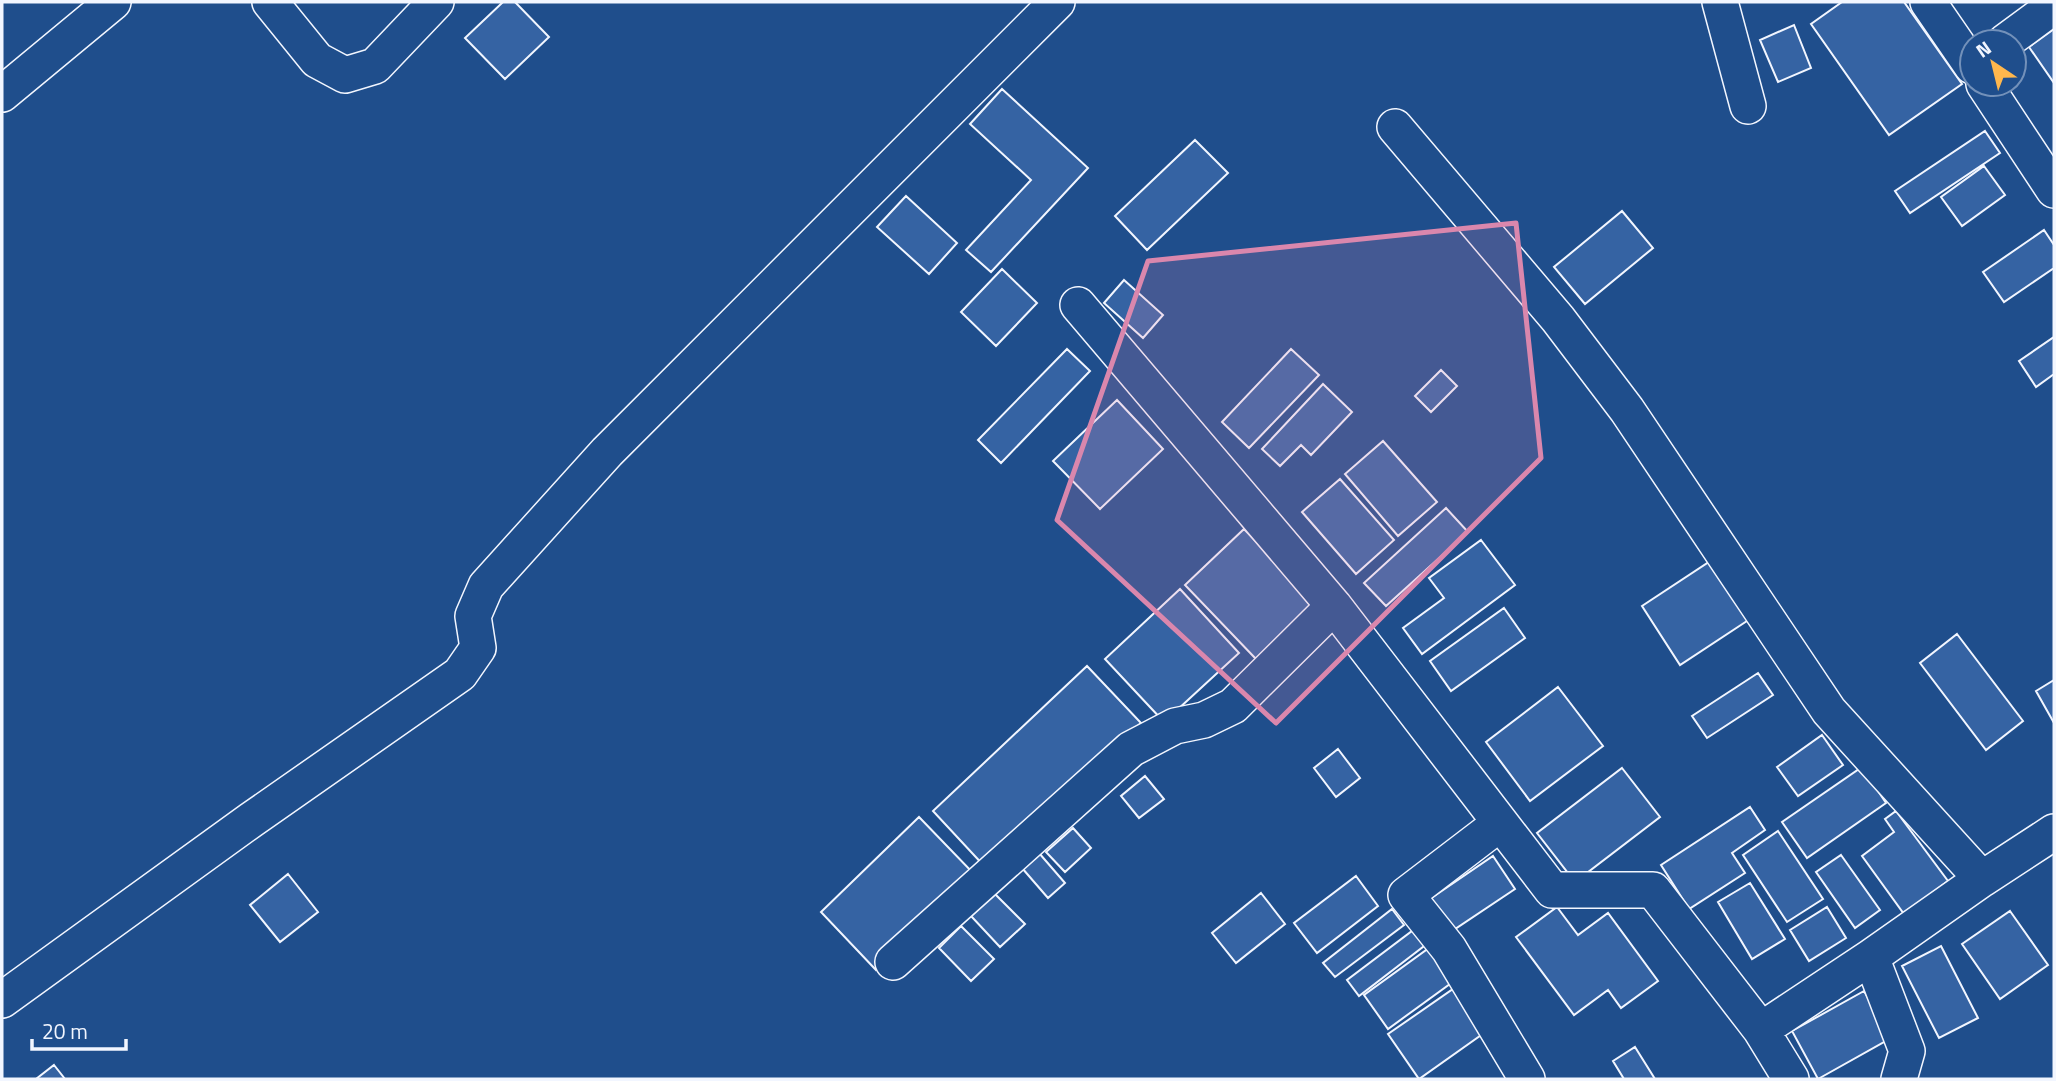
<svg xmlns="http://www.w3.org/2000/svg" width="2056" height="1081" font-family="'Titillium Web',sans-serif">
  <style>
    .building { fill: #3563a3; stroke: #f2f6ff; stroke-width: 2 }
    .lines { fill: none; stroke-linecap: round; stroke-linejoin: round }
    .minor-casing { stroke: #f2f6ff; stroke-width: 38 }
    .minor { stroke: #1f4e8c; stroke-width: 35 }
    .marked { fill: #da87ad; fill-opacity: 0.2; stroke: #da87ad; stroke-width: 5; stroke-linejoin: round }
  </style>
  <rect width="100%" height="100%" fill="#1f4e8c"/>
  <path class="building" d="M503 2H515L549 37 505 79 465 38Z
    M1842 2H1904L1962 84 1889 135 1811 24Z
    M1794 25 1811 68 1778 82 1760 40Z
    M2054 29V83L2029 47Z
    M1002 89 1088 168 991 272 966 250 1031 180 970 124Z
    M1985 131 2000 153 1910 213 1895 191Z
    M1195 140 1228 173 1147 250 1115 216Z
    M1984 166 2005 195 1962 226 1941 197Z
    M906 196 957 243 929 274 877 227Z
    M1622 211 1653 248 1585 304 1554 267Z
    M2044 230 2054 245V268L2004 302 1983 272Z
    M1002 269 1037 303 996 346 961 312Z
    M1124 280 1163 315 1143 338 1104 303Z
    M2054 337V374L2036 387 2019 361Z
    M1067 349 1090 371 1001 463 978 440Z
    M1291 349 1319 375 1249 448 1222 422Z
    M1441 370 1457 386 1431 412 1415 396Z
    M1323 384 1352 412 1311 455 1301 445 1280 466 1262 449Z
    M1117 400 1163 449 1100 509 1053 461Z
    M1383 441 1437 502 1398 536 1345 474Z
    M1340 479 1394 540 1356 574 1302 512Z
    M1446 508 1468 532 1386 606 1364 583Z
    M1244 529 1315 603 1256 659 1185 585Z
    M1481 540 1515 585 1422 654 1403 628 1444 598 1429 578Z
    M1715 558 1753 617 1680 665 1642 606Z
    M1180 589 1239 653 1164 722 1105 659Z
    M1504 608 1525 638 1451 691 1430 661Z
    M1957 634 2023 721 1986 750 1920 663Z
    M1087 666 1141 723 986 868 933 811Z
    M1758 673 1773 695 1707 738 1692 716Z
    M2054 680V723L2036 691Z
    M1558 687 1603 746 1530 801 1486 742Z
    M1822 735 1843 765 1798 796 1777 767Z
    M1338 749 1360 778 1336 797 1314 768Z
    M1862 767 1886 803 1807 858 1782 822Z
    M1622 768 1660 817 1575 882 1537 833Z
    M1145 776 1164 799 1139 818 1121 796Z
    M1750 807 1765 830 1732 853 1745 873 1689 909 1661 865Z
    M1896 811 1948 881 1904 914 1862 856 1894 832 1885 819Z
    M919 817 975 875 876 970 821 912Z
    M1073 828 1091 848 1065 872 1046 852Z
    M1778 831 1823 899 1787 922 1743 855Z
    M1039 853 1065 883 1048 898 1022 868Z
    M1841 855 1880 910 1855 928 1816 872Z
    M1493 856 1515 889 1452 931 1430 899Z
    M288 874 318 912 280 942 250 905Z
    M1356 876 1378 906 1317 953 1294 923Z
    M1750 883 1785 939 1752 959 1718 902Z
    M994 893 1025 924 1000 947 971 916Z
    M1261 893 1285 924 1236 963 1212 933Z
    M1557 907 1578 935 1608 913 1658 981 1621 1008 1608 990 1574 1015 1516 937Z
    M1827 907 1846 938 1809 961 1790 930Z
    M1392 909 1404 925 1335 977 1323 963Z
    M2010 911 2048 965 2000 999 1962 944Z
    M961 926 994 959 971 981 939 948Z
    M1416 928 1428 943 1359 996 1347 980Z
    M1941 946 1978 1018 1939 1038 1902 966Z
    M1429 948 1454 981 1388 1029 1364 995Z
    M1453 989 1484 1033 1419 1079 1388 1034Z
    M1864 991 1891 1038 1818 1079 1792 1031Z
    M1635 1047 1655 1079H1624L1613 1061Z
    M54 1065 65 1079H36Z"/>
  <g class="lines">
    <g class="minor-casing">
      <path id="minor" d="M270 2 317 60 345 75 375 66 436 2
        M1720 2 1748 106
        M1928 2 1972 66
        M2005 42 2054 6
        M1984 84 2054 190
        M2 94 113 2
        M1395 127 1558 319 1627 410 1829 711 1982 879
        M1078 305 1334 606 1552 890H1653L1761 1030 1791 1079
        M1499 824 1406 895 1449 949 1527 1079
        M893 962 1131 749 1175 726 1204 720 1233 706 1334 606
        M2 1000 251 820 460 674 478 648 473 616 486 586 607 452 1057 2
        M1761 1030 1871 957
        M1899 1079 1907 1051 1871 957 1982 879 2054 832"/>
    </g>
    <use href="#minor" class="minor"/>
  </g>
  <path class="marked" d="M1516 223 1541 458 1276 723 1057 520 1148 261Z"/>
  <rect width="2056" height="1081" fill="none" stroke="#f2f6ff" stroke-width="7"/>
  <g transform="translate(1993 63) rotate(325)"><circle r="33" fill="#1f4e8c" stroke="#7391ba" stroke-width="2"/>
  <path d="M0-5L12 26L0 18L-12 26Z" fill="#ffb74d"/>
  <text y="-10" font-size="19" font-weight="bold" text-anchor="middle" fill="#f2f6ff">N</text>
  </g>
  <path d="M32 1039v10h94v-10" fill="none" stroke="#f2f6ff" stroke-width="3.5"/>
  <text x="42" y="1039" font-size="21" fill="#f2f6ff" stroke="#1f4e8c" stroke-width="5" paint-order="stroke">20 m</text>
</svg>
